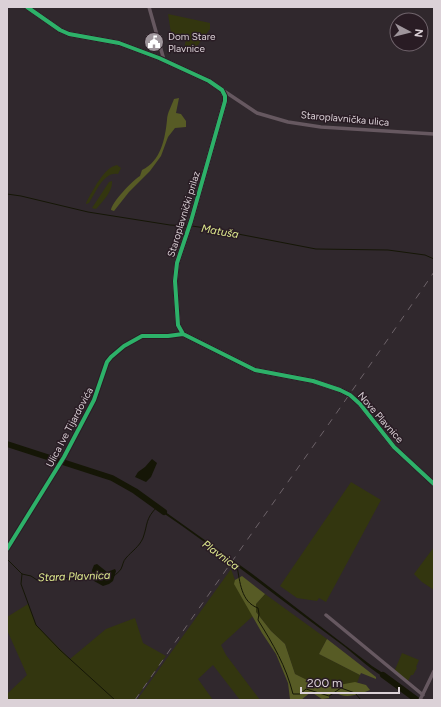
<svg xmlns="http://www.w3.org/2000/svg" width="441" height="707" font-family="Figtree,sans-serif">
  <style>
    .green { fill: #33360f }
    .forest { fill: #575b25 }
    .water { fill: #151606 }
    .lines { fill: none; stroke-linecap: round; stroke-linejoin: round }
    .stream { stroke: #151606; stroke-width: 1 }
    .river { stroke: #151606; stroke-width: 6 }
    .street { stroke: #665860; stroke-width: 3.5 }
    .secondary { stroke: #71626c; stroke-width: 5.5 }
    .rail { stroke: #6c6268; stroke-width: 1; stroke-dasharray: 7 7; stroke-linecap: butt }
    .cycleway-casing { stroke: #291c24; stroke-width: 6 }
    .cycleway { stroke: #2db169; stroke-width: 4 }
    .labels { text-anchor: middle; stroke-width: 3; stroke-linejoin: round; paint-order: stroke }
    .poi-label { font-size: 10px; fill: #dbd1d7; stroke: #291c24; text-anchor: start }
    .street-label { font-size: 10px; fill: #dbd1d7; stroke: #291c24 }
    .water-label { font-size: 11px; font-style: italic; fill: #e0ec8f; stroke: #291c24 }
  </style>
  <rect width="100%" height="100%" fill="#30282d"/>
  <path class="green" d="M168 14 210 23V29L192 53 184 48 186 40 171 33Z
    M117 165 121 168 118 174C104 171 96 192 89 203L86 204V203C92 192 104 167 117 165Z
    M112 181C113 191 103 201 96 209L92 208 109 182Z
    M351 482 381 500 326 602 319 598 317 601 297 598 280 586Z
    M434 547V590L422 582 414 574Z
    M231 569 235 580V585L253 616 221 645 226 655 260 700H240L213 665 198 679 213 700H137Z
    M265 594 327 639 319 654 360 675 357 683 323 689 295 674 285 644 271 631 256 612V604Z
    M28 604 36 625 70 659 106 629 135 618 143 643 166 656 135 700H7V694L27 675 7 630V617Z
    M402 653 419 660 416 667 417 668 413 675H411L407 683 394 672Z"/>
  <path class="forest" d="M179 98 176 113 181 114 186 121V127L175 128 168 137 161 156 150 171 129 192 114 211 111 210C112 202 132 181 140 176L142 170C161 161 165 139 167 120 167 113 172 105 174 99Z
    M242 576 265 594 256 604V612L271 631 285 644 295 674 323 688 355 682 366 685 370 690C360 694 345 700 335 692L329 696V698L322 699 311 692 301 700 290 699 288 683 276 654 262 633 234 584 235 580Z
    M327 639 376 677V679L361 673 360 675 319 654Z"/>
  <path class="water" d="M152 459 157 463 151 477 146 482 135 477 138 472 145 467Z
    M157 506 251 573 372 666 389 677V679C379 677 355 655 345 647 282 601 221 552 156 508Z
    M97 564 107 572 115 569 116 571 113 581 109 584 103 586 94 581 91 577 92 570 94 565Z"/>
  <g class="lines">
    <path class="stream" d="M7 194 21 196 88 212 170 225 187 226
      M192 226 212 229 316 249 388 250 425 255 434 259
      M7 559 22 574 31 576 37 580 50 578 77 579 91 577
      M237 566C240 582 241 602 258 608L259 614 258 620C273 644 286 666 293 694H300L306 689 329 696 341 688 355 693 361 700
      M22 574 21 584 36 625 60 650 115 700
      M114 576C116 574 120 571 121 569 123 565 123 561 126 558 132 551 139 547 143 538 148 524 145 519 157 507"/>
    <path class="river" d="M7 444 112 478 135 491 164 512
      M383 675 417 700"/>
    <path class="street" d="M149 7 164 60
      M224 91 257 113 288 122 321 127 434 134
      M7 549 64 457 94 400 107 362 111 357 124 346 142 336H168L183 334
      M326 615 423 695
      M420 700 434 671"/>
    <path class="secondary" d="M27 7 60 30 69 34 119 43 159 58 209 81 222 90 225 96V101L191 221 177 263 175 281 178 325 183 334 255 370 313 381 340 390 350 395 360 404 394 447 434 484"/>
    <path class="rail" d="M135 700C234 557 336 416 434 272"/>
    <g class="cycleway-casing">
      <path id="cycleway" d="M27 7 60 30 69 34 119 43 159 58 209 81 222 90 225 96V101L191 221 177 263 175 281 178 325 183 334 255 370 313 381 340 390 350 395 360 404 394 447 434 484
        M7 549 64 457 94 400 107 362 111 357 124 346 142 336H168L183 334"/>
    </g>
    <use href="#cycleway" class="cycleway"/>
  </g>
  <defs>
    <g id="civic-disc" transform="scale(1)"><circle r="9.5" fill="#9f969c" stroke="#291c24"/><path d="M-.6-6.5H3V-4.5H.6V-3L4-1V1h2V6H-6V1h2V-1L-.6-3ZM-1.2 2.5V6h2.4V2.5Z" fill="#fff"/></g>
  </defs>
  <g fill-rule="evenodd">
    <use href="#civic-disc" x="154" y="42"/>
  </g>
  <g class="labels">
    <g class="poi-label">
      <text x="168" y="40">Dom Stare<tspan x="168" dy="12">Plavnice</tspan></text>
    </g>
    <g class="street-label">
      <text transform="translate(345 118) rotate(5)" y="4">Staroplavnička ulica</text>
      <text transform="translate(183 214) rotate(-73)" y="4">Staroplavnički prilaz</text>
      <text transform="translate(381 417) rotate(49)" y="4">Nove Plavnice</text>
      <text transform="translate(69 427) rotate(-62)" y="4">Ulica Ive Tijardovića</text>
    </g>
    <g class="water-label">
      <text transform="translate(220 231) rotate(10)" y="4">Matuša</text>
      <text transform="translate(221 555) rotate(36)" y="4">Plavnica</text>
      <text transform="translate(74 576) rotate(-2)" y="4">Stara Plavnica</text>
    </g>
  </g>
  <rect width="441" height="707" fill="none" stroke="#dbd1d7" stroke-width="16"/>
  <g transform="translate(409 32) rotate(97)"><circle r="19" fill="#291c24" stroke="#70646c"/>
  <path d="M0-3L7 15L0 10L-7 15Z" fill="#9f969c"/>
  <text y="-6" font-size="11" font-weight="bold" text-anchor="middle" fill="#dbd1d7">N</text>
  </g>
  <path d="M301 687v6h98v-6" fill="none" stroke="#dbd1d7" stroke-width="2"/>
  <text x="307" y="687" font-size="12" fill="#dbd1d7" stroke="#291c24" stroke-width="3" paint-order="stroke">200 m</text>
</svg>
